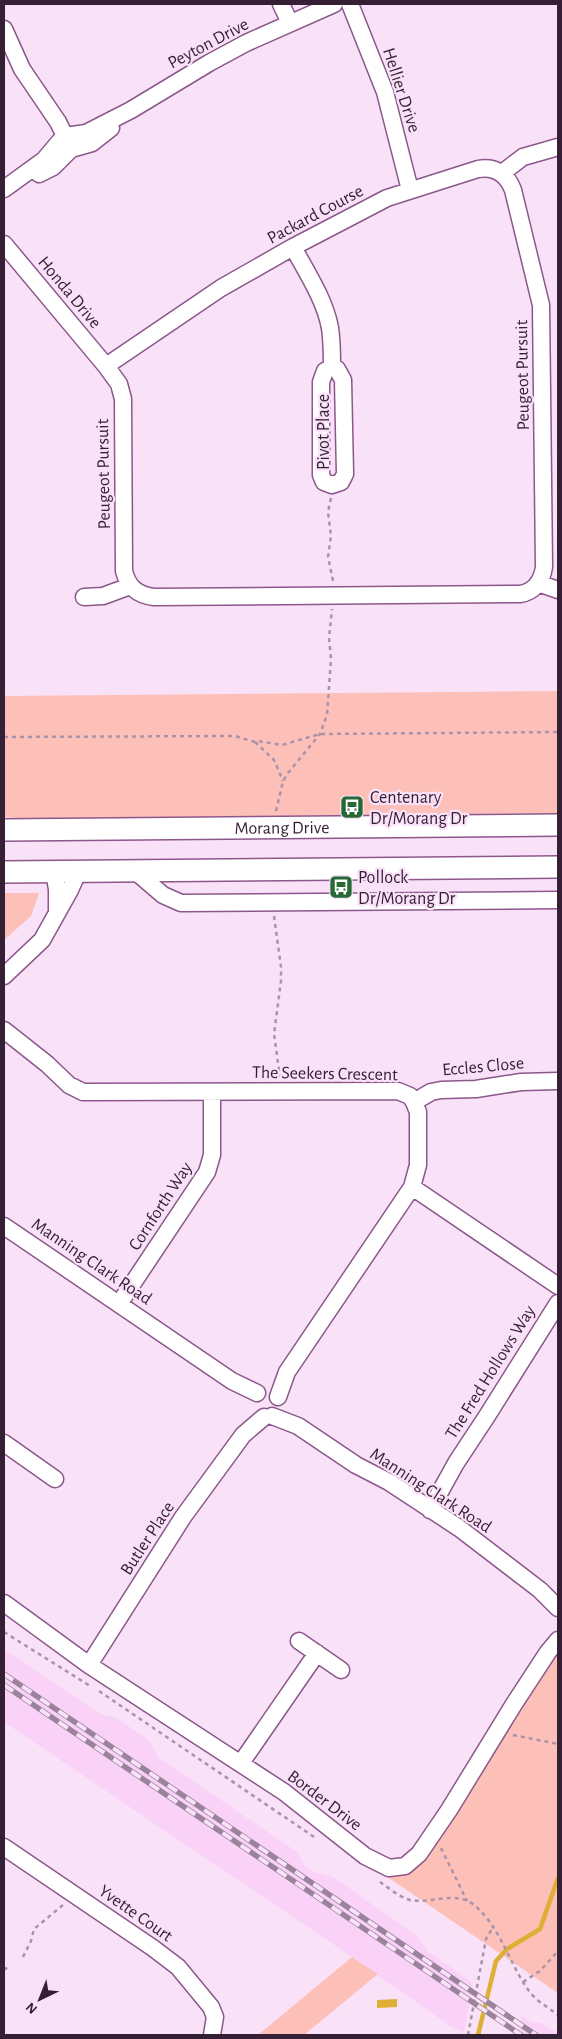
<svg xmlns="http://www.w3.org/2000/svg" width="562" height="2039" font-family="'Alegreya Sans',sans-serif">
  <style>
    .built { fill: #fad2f8 }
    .green { fill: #fdc0b8 }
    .water { fill: #ddb035 }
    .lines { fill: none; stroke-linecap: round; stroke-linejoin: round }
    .stream { stroke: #ddb035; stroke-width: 4.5 }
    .minor-casing { stroke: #8c578b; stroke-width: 19 }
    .major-casing { stroke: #8c578b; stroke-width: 24 }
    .path { stroke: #aa93a9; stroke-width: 2.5; stroke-dasharray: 4 4; stroke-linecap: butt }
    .minor { stroke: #fff; stroke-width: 16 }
    .major { stroke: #fff; stroke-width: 21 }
    .rail-casing { stroke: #9b849b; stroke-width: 5.5 }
    .rail { stroke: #f9e1f8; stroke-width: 4; stroke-dasharray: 11; stroke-linecap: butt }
    .labels { text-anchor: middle; stroke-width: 4.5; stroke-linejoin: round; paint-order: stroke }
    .street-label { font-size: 18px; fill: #351f35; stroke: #f9e1f8 }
    .poi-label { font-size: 18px; fill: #351f35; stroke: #f9e1f8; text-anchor: start }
  </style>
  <rect width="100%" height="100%" fill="#f9e1f8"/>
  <path class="built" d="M4 1649 101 1714 115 1717 149 1740 158 1757 297 1852 304 1865 314 1872 333 1877 416 1935 429 1952 473 1983 464 2033 450 2026 352 1957 4 1722Z
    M522 2016 531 2022 541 2023 558 2033V2035H518Z"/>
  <path class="green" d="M558 691V813L32 819 4 817V696Z
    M4 893H39L31 916 4 940Z
    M558 1648V1993L383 1874C400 1881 412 1872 423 1859Z
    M352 1957 378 1974 304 2035H258Z"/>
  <path class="water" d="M397 1999V2007L377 2008V2000Z"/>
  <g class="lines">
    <path class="stream" d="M478 2035 496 1961 507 1949 540 1929 558 1878"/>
    <g class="minor-casing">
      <path id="minor" d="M281 4 290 23
        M350 4 385 92 410 190
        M4 29 22 69 58 122 70 146
        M502 173 523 157 558 147
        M39 174 53 167 71 149 92 143 111 128
        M4 189 44 160 60 141 66 136 86 133 131 110 209 63 246 43 334 4
        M4 244 106 366 119 384 123 399 124 571C128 587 137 595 154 597L520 594C534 592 542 581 544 567L541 305 513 190C507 174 495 166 478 169L387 198 293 247 221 288 106 366
        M293 247C307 273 325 300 330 328 332 341 332 354 332 367L337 369 343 380 345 474 341 482 332 485 324 482 321 475V382L325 371 332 367
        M538 583 558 590
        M84 597 103 596 130 586
        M135 871 163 895 181 903 558 900
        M54 872 57 889V912
        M4 976 42 940 70 890 78 872
        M4 1030 47 1064 69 1085 83 1092 398 1091 410 1096 414 1102 418 1112V1165L412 1187 287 1372 278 1397
        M414 1102 431 1092 441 1090 476 1089 521 1082 558 1081
        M412 1187 558 1286
        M4 1226 232 1381 257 1393
        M119 1304 207 1172 212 1155V1092
        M272 1416 298 1426 356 1465 389 1482 459 1528 540 1590 558 1608
        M4 1443 55 1479
        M430 1510 456 1463 487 1416 558 1303
        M4 1603 89 1665 284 1792 365 1856 389 1868 405 1866 419 1854 449 1810 514 1704 548 1652 558 1640
        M299 1641 341 1670
        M89 1665 183 1517 243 1435 264 1417
        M241 1763 317 1653
        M4 1847 153 1948 178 1967 211 2007 215 2017 212 2035"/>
    </g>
    <g class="major-casing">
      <g id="major">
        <path id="s1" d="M4 830 558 825"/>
        <path d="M4 872 558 867"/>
      </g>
    </g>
    <path class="path" d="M331 498 328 512 331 536 328 557 333 581
      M4 737 235 736 255 742 258 741 282 745 320 734 558 732
      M255 742 274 760 283 781
      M276 811 283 781 288 773 320 734 327 715 331 659 329 638 332 609
      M274 916 281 967V981L274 1034 280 1077
      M4 1632 90 1686
      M99 1691 314 1837
      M513 1735 558 1744
      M441 1848 467 1901
      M380 1882C389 1888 399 1897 410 1900 429 1904 456 1891 473 1904 501 1927 508 1962 529 1991 536 2001 548 2007 558 2015
      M23 1957 31 1941 34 1929 63 1905
      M4 1970 9 1966
      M523 1982 540 1971 558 1951
      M468 2035 486 1939 493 1927"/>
    <use href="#minor" class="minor"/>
    <use href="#major" class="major"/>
    <g class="rail-casing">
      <path id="rail" d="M4 1674 536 2035
        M4 1685 521 2035"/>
    </g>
    <use href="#rail" class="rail"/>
  </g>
  <defs>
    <g id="bus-square" transform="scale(1.25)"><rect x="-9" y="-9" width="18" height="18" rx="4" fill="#256934" stroke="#f9e1f8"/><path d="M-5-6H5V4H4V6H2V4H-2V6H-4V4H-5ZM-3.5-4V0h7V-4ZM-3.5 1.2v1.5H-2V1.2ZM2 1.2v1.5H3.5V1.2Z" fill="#fff"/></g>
  </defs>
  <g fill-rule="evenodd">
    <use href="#bus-square" x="352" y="807"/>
    <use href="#bus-square" x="341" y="887"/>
  </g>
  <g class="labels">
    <g class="street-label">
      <text transform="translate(208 43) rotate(-28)" y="6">Peyton Drive</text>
      <text transform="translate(402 90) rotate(72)" y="6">Hellier Drive</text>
      <text transform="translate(315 214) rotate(-28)" y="6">Packard Course</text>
      <text transform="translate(70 292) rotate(50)" y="6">Honda Drive</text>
      <text transform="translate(522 375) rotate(-91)" y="6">Peugeot Pursuit</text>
      <text transform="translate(323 432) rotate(-90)" y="6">Pivot Place</text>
      <text transform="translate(103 474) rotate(-91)" y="6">Peugeot Pursuit</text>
      <text dy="6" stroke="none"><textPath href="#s1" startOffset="278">Morang Drive</textPath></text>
      <text transform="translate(483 1066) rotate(-5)" y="6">Eccles Close</text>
      <text transform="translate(325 1073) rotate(1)" y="6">The Seekers Crescent</text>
      <text transform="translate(160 1206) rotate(-57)" y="6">Cornforth Way</text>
      <text transform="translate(92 1261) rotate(34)" y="6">Manning Clark Road</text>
      <text transform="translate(490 1372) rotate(-58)" y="6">The Fred Hollows Way</text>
      <text transform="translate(431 1490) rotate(33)" y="6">Manning Clark Road</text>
      <text transform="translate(147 1538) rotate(-57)" y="6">Butler Place</text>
      <text transform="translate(325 1800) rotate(37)" y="6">Border Drive</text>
      <text transform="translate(136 1913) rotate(35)" y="6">Yvette Court</text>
    </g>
    <g class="poi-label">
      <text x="370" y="803">Centenary<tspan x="370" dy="21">Dr/Morang Dr</tspan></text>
      <text x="358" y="883">Pollock<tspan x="358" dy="21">Dr/Morang Dr</tspan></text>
    </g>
  </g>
  <rect width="562" height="2039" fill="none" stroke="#351f35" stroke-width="10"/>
  <g transform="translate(40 1999) rotate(223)" stroke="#f9e1f8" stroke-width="4" paint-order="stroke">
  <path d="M0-4L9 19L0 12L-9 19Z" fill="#351f35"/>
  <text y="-8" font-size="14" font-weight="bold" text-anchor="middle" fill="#351f35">N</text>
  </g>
</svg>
